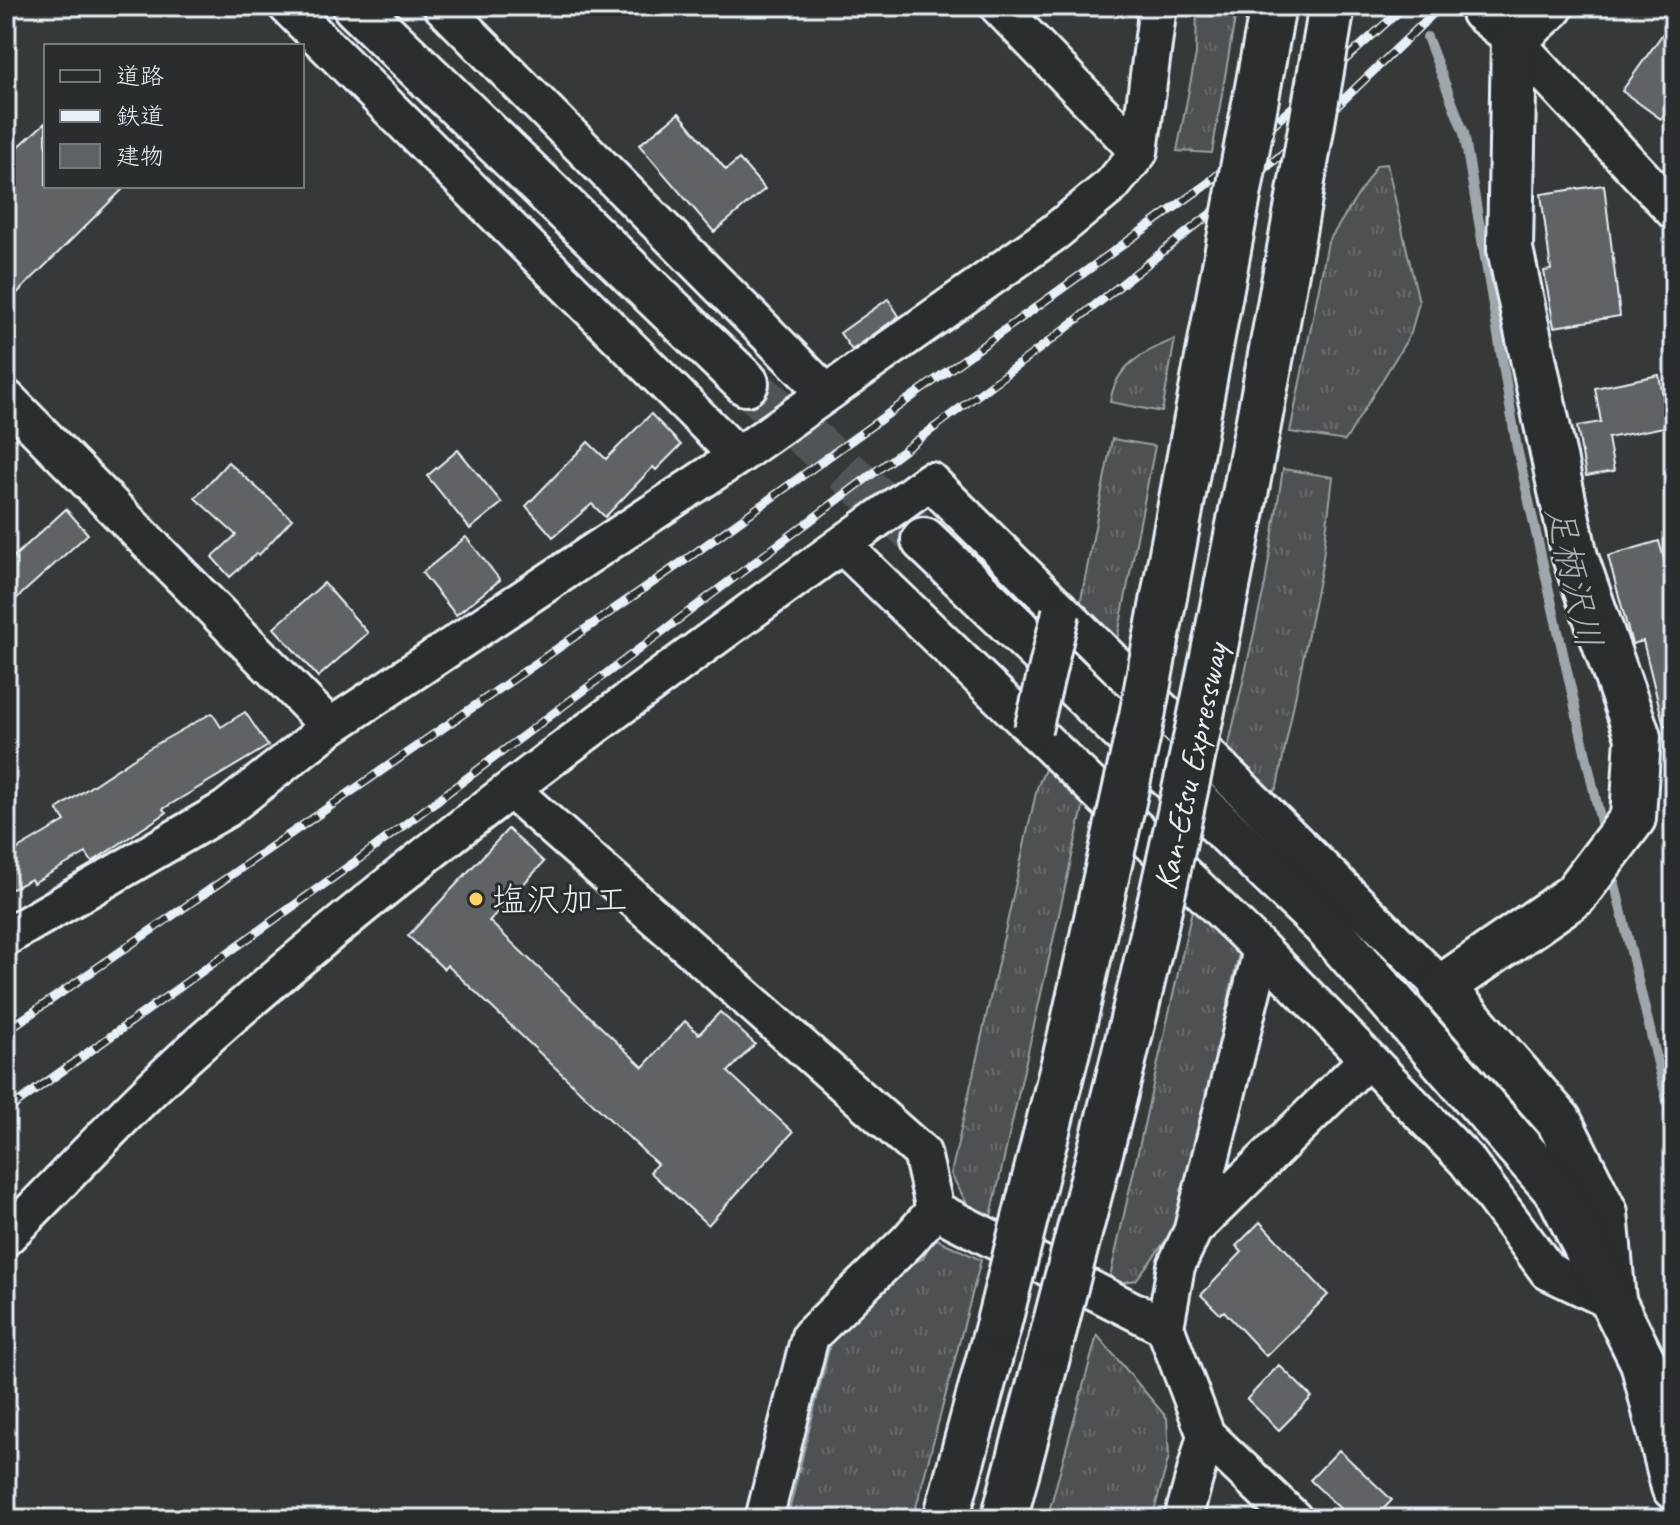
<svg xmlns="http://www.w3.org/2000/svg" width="1680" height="1525" font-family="Caveat,'Klee One',sans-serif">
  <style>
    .grass { fill: url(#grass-tufts); stroke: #9aa1a5; stroke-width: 2 }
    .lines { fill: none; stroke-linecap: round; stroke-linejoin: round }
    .stream { stroke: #a0a7ac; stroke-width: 10 }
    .building { fill: #5f6365; stroke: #e8f1f8; stroke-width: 2 }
    .primary-tunnel { stroke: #505556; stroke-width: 44; stroke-dasharray: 44 22; stroke-linecap: butt }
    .minor-casing { stroke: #e8f1f8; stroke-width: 42 }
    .secondary-casing { stroke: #e8f1f8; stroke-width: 50 }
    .primary-casing { stroke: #e8f1f8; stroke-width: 50 }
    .motorway-casing { stroke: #e8f1f8; stroke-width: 50 }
    .minor { stroke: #2a2d2e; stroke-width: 36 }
    .secondary { stroke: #2a2d2e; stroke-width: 44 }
    .primary { stroke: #2a2d2e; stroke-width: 44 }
    .motorway { stroke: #2a2d2e; stroke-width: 44 }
    .rail-casing { stroke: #e8f1f8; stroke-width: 9 }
    .rail { stroke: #2a2d2e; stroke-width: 6; stroke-dasharray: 18; stroke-linecap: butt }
    .minor-bridge-casing { stroke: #e8f1f8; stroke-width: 42; stroke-linecap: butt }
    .motorway-bridge-casing { stroke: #e8f1f8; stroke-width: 50; stroke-linecap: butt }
    .minor-bridge { stroke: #2a2d2e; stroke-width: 36 }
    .motorway-bridge { stroke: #2a2d2e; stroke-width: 44 }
    .poi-dot { fill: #ffd166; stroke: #2a2d2e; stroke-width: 3 }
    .labels { text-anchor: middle; stroke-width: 6; stroke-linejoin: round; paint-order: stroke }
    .street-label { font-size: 34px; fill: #e8f1f8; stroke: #2a2d2e }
    .poi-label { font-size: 34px; fill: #e8f1f8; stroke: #2a2d2e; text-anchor: start }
    .water-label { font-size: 36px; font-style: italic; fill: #acb3b8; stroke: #2a2d2e }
  </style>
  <defs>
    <pattern id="grass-tufts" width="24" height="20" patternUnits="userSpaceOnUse" patternTransform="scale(2)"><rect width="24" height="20" fill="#4d5152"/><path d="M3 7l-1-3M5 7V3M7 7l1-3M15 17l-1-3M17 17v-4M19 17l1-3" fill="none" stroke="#676a6c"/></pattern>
  </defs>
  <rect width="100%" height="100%" fill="#35393a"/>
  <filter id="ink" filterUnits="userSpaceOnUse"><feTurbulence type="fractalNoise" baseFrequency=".0125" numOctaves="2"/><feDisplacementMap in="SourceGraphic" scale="16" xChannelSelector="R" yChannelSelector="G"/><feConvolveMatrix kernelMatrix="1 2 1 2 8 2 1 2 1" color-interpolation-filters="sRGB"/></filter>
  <g filter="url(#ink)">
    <path class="grass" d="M1197 6H1237L1212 153 1177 151 1196 54Z
      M1387 164 1419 302 1411 333 1345 441 1290 432 1328 242 1377 165Z
      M1175 339 1162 412 1110 402C1116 364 1143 353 1175 339Z
      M1112 439 1155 446 1115 650 1078 615Z
      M1283 469 1333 477 1322 565 1277 787 1268 799 1226 757 1265 584Z
      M1049 760 1086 794 989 1225 971 1211 951 1174 1037 788Z
      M1195 897 1242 939 1178 1224 1136 1280 1112 1284 1110 1277Z
      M932 1237 981 1260 913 1519H787L831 1341 880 1283 923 1258Z
      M1097 1335 1167 1418 1169 1456 1152 1519H1047Z"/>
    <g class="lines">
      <path class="stream" d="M1427 37 1464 133 1517 448 1604 836
        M1611 868 1674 1130"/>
    </g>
    <path class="building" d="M1674 18V101L1661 119 1622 91Z
      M679 113 726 170 739 159 765 189 714 232 639 145Z
      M46 122V186H126L6 304V158Z
      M1604 185 1620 316 1554 327 1544 271 1551 270 1541 194Z
      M888 299 899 316 852 350 840 333Z
      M1659 375 1669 426 1608 438 1614 471 1586 476 1577 426 1601 422 1595 388Z
      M651 414 681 445 656 470 653 467 605 517 592 504 553 537 526 506 588 442 606 459Z
      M458 450 502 503 470 529 427 476Z
      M228 462 292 519 259 555 257 553 230 577 212 557 236 535 195 498Z
      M66 509 88 534 6 608V564Z
      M466 537 500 580 456 615 422 573Z
      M1659 541 1674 594V724L1664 726 1643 641 1632 644 1608 556Z
      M324 583 368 633 318 677 274 628Z
      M245 712 268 746 163 809 166 813 92 862 86 853 33 883 31 879 6 892V856L65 821 57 809 146 750 212 713 221 727Z
      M508 829 544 862 489 921 643 1067 685 1021 699 1034 720 1012 755 1044 728 1072 793 1132 708 1225 650 1172 657 1164 447 965 444 969 408 936Z
      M1260 1222 1328 1295 1266 1356 1224 1311 1220 1314 1201 1295 1242 1252 1236 1246Z
      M1279 1365 1312 1397 1279 1430 1247 1399Z
      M1339 1450 1392 1500 1374 1519H1351L1310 1480Z"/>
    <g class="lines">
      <path class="primary-tunnel" d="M746 383 924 540"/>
      <g class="minor-casing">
        <path id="minor" d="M287 6 738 456
          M442 6 826 393
          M998 6 1139 152
          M1480 13 1514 40 1674 211
          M6 398 330 727
          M842 545 1262 950 1368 1059 1467 1161 1548 1271 1613 1302
          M511 790 922 1153 935 1210 1165 1327
          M6 937 226 809 330 727 738 456 1055 232 1112 185 1139 152 1158 6
          M1193 1229 1262 950
          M6 1237C71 1172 134 1102 203 1041 432 838 683 660 930 481L1442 987
          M764 1519 810 1336 908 1241 935 1210
          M1183 1519 1206 1435
          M1294 1519 1206 1435 1165 1327 1176 1266 1193 1230 1368 1059"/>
      </g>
      <g class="secondary-casing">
        <path id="secondary" d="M1551 6 1514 40 1510 249 1575 557 1638 737 1633 818 1575 895 1442 987 1559 1121 1605 1213 1613 1301"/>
      </g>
      <g class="primary-casing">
        <path id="primary" d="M355 6 746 383
          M924 540 1325 925 1559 1193 1643 1362 1674 1487"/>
      </g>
      <g class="motorway-casing">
        <path id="motorway" d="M946 1519 998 1326
          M1004 1519 1052 1338"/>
      </g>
      <use href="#minor" class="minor"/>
      <use href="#secondary" class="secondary"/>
      <use href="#primary" class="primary"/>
      <use href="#motorway" class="motorway"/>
      <g class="rail-casing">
        <path id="rail" d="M6 1031 688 558 1207 184 1405 6
          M6 1111 355 862 1055 337 1243 188 1336 107 1441 6"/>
      </g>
      <use href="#rail" class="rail"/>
      <g class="minor-bridge-casing">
        <path id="minor-bridge" d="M1033 730 1061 612"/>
      </g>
      <g class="motorway-bridge-casing">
        <g id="motorway-bridge">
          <path d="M998 1326 1071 1035 1142 716 1273 6"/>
          <path id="s1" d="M1052 1338C1076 1243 1102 1148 1125 1053 1209 708 1273 356 1332 6"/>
        </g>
      </g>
      <use href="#minor-bridge" class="minor-bridge"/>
      <use href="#motorway-bridge" class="motorway-bridge"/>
    </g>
  </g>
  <circle class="poi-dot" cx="476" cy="899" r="8"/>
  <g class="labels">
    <g class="street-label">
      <text dy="12" stroke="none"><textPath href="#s1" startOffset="588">Kan-Etsu Expressway</textPath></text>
    </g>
    <g class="poi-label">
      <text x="492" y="911">塩沢加工</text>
    </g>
    <g class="water-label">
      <text transform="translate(1575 577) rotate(77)" y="13">足柄沢川</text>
    </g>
  </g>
  <rect width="1680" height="1525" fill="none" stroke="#2a2d2e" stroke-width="32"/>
  <rect x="16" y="16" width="1648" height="1493" fill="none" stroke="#e8f1f8" stroke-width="3" filter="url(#ink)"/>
  <rect x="44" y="44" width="260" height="144" fill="#2a2d2e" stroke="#767b7f" stroke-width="2"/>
  <rect x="60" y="70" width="40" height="12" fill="#2a2d2e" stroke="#767b7f" stroke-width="2"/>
  <text x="116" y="84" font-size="24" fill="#e8f1f8">道路</text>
  <rect x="60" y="110" width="40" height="12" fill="#e8f1f8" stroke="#767b7f" stroke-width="2"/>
  <text x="116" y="124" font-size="24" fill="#e8f1f8">鉄道</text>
  <rect x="60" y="144" width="40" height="24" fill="#5f6365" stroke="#767b7f" stroke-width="2"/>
  <text x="116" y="164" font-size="24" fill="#e8f1f8">建物</text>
</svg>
